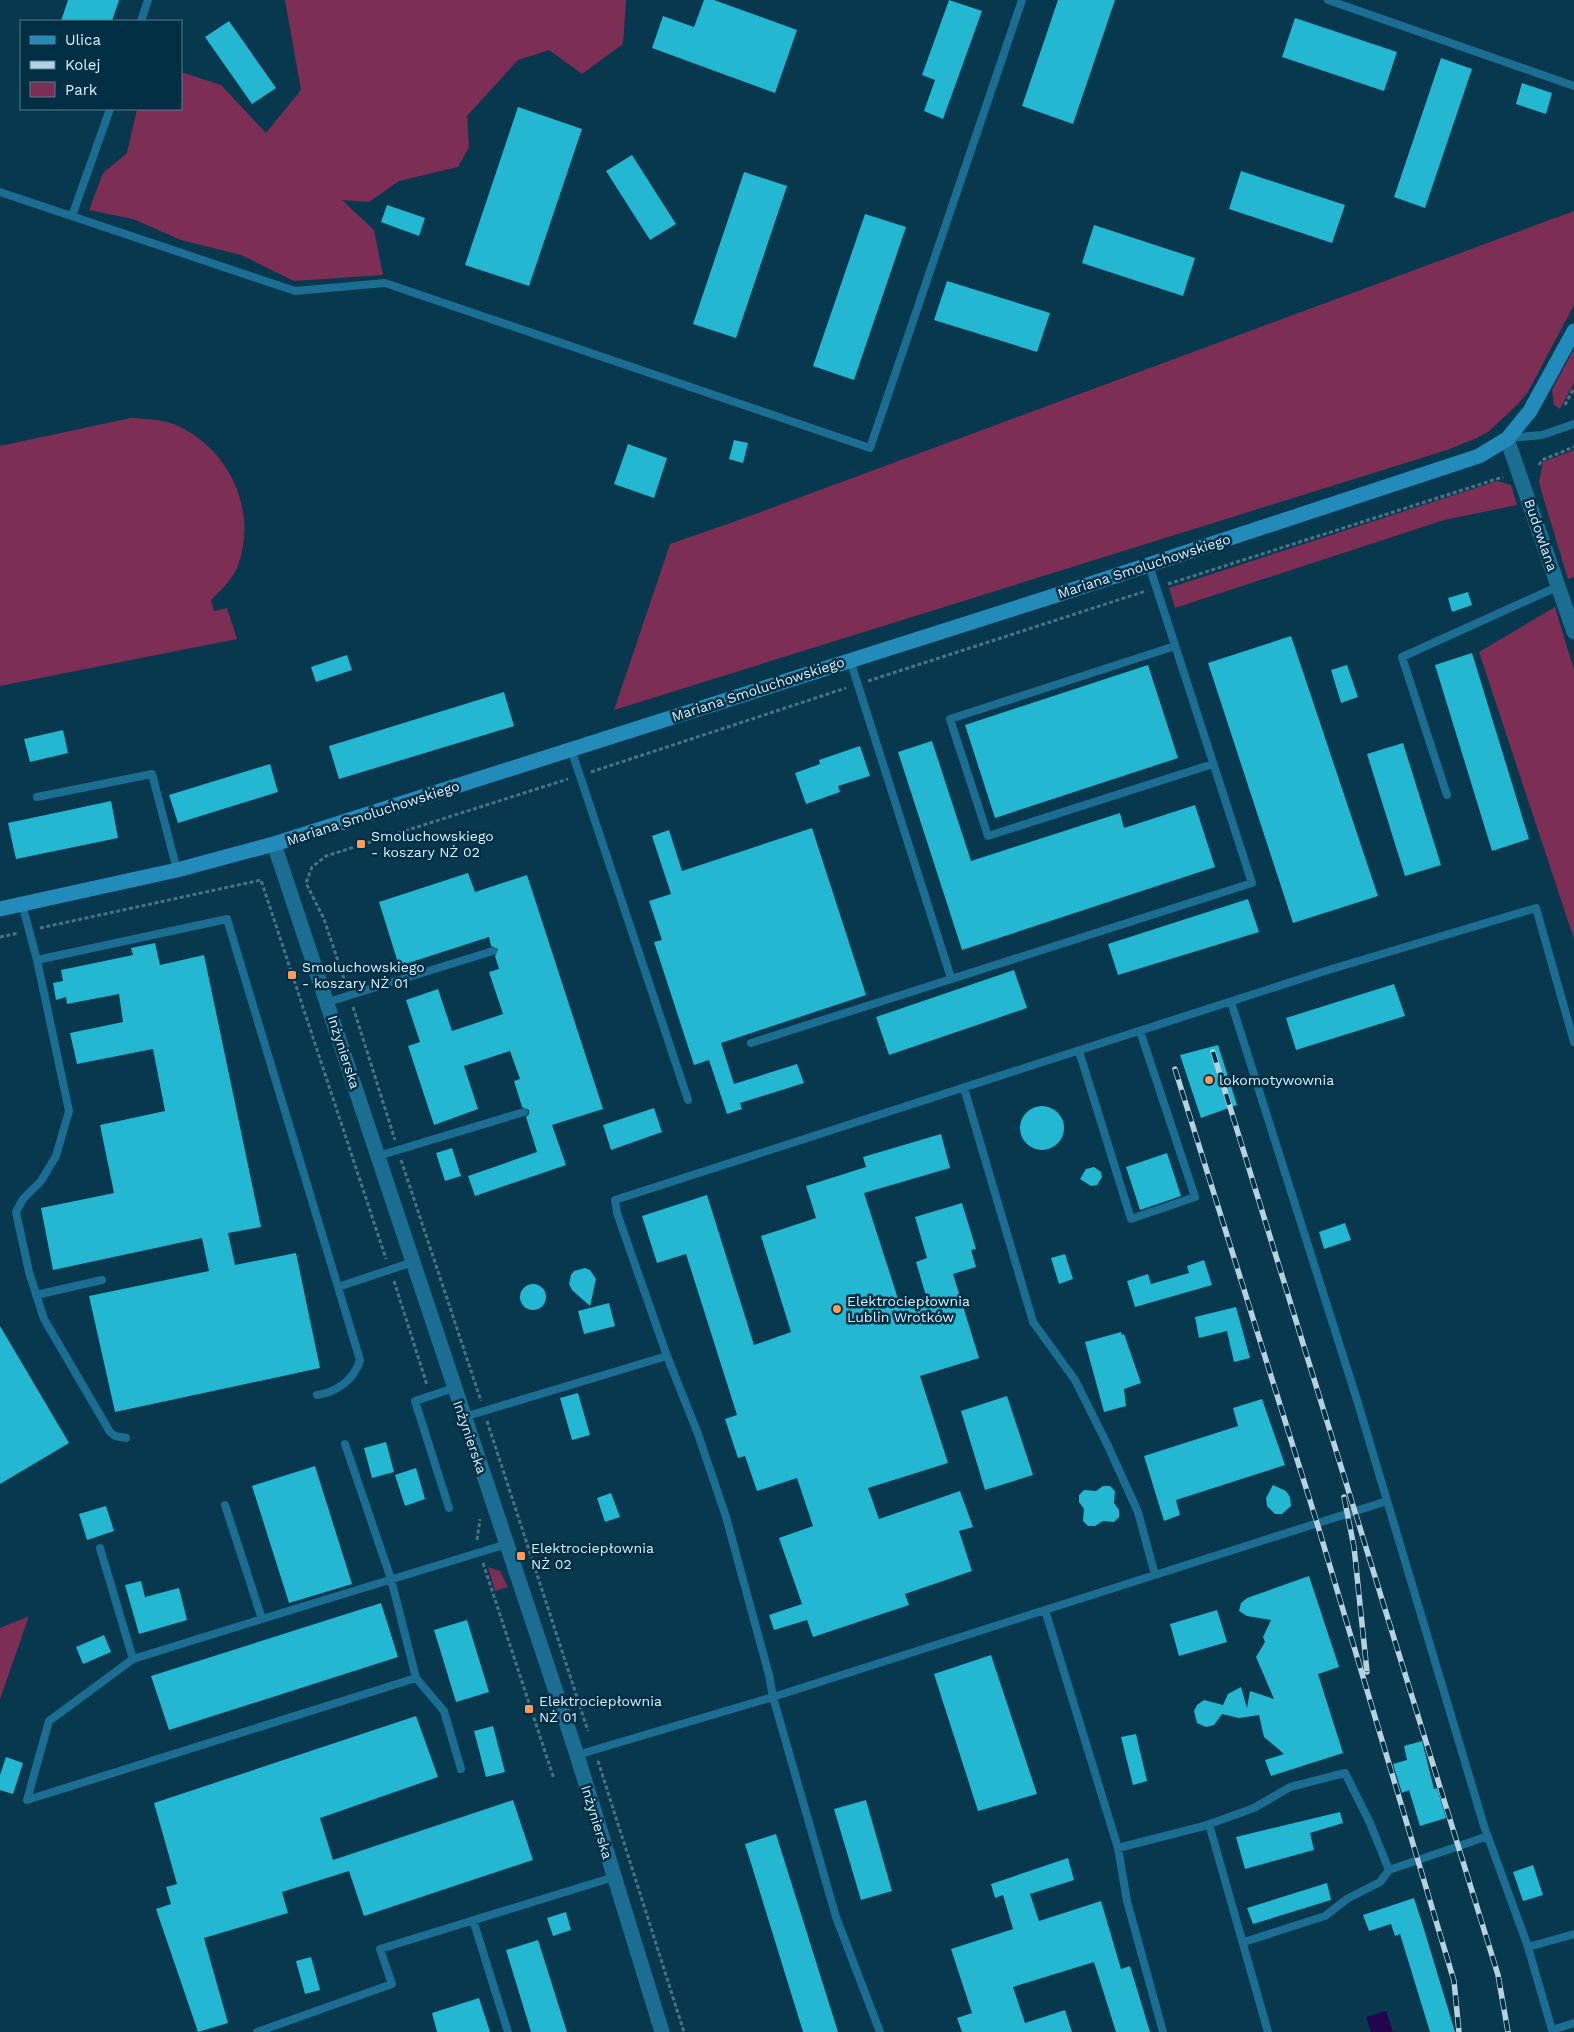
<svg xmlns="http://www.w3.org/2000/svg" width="1574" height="2032" font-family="'Work Sans',sans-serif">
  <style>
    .green { fill: #7d2e54 }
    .water { fill: #23054f }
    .building { fill: #23b7d1 }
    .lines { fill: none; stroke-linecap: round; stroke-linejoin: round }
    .path { stroke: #4a7286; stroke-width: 3; stroke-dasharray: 4 2.5; stroke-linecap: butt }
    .lane { stroke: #1c6d92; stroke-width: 8 }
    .street { stroke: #1c6d92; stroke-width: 15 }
    .secondary { stroke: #228bb9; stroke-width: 15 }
    .rail-casing { stroke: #b6d2e1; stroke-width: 5.5 }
    .rail { stroke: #002e43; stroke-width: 4; stroke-dasharray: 11; stroke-linecap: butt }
    .poi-dot { fill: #fe9b58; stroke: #002e43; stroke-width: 2 }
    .labels { text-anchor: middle; stroke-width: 5; stroke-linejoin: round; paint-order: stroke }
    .street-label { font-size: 14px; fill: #daf1ff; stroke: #002e43 }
    .poi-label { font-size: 14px; fill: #daf1ff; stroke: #002e43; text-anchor: start }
  </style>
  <rect width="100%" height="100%" fill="#08384e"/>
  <path class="green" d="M285 0H626L623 44 582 74 549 50 518 60 467 116 469 147 458 167 399 181 369 202 342 200 374 230 383 275 294 281 241 255 181 240 133 219 89 210 103 173 127 153 137 109H181V72L221 85 266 133 301 90Z
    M1574 211V305L1528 392 1517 405 1488 432 1477 438 1447 450 614 710 670 544 736 521Z
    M1574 349V383L1560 409 1554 405 1552 390Z
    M131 418C146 419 161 419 176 425 230 449 259 512 237 568 231 581 221 590 211 600L214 611 227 608 237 639 0 686V446Z
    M1574 450V577L1568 579 1541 490 1539 482 1543 462Z
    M1497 481 1511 485 1517 505 1444 520 1175 608 1169 588Z
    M1555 607 1574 670V939L1479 652Z
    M488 1567 500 1571 508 1587 495 1591Z
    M29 1616 0 1699V1628Z"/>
  <path class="water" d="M1386 2011 1393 2032H1371L1366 2017Z"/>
  <path class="building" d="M68 0H119L112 21H61Z
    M704 0H714L797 30 775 93 652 48 663 16 694 27Z
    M949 0 982 11 943 119 924 111 935 80 922 75Z
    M1058 0H1115L1073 124 1022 106Z
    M1295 18 1397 52 1384 91 1282 57Z
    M229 21 276 88 252 104 205 37Z
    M1441 58 1472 69 1425 208 1394 197Z
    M1522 83 1552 93 1546 114 1516 104Z
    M518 107 582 129 529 286 465 265Z
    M632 155 676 224 650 240 606 171Z
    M1241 171 1345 205 1332 243 1229 209Z
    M744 172 787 186 736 338 693 324Z
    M387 205 425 218 419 236 381 222Z
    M865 214 906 227 854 380 813 366Z
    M1094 225 1195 258 1183 296 1082 263Z
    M947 281 1050 313 1037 352 934 320Z
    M734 440 748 443 743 463 729 459Z
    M628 444 667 458 654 498 614 484Z
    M1468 592 1472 605 1452 612 1448 598Z
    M1291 636 1378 896 1293 923 1208 663Z
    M1472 653 1529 839 1492 851 1435 665Z
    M347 655 352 670 316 682 311 667Z
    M1148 665 1178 758 995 818 965 725Z
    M1347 665 1358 697 1341 703 1331 670Z
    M504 692 514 726 339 779 329 746Z
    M63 730 68 753 30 762 24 739Z
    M932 741 971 861 1120 813 1124 828 1195 805 1215 867 962 950 898 752Z
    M1403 743 1441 865 1405 876 1367 754Z
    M860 746 870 776 838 786 840 792 806 804 795 773 820 764 819 760Z
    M270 764 278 792 178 823 169 795Z
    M111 801 118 838 16 859 8 823Z
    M812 828 866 995 721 1043 734 1084 797 1064 804 1083 740 1103 742 1109 727 1114 709 1060 694 1065 654 942 662 940 649 901 671 894 652 836 669 830 682 871Z
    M468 873 475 892 527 875 603 1109 552 1125 566 1165 475 1196 468 1176 537 1152 526 1117 529 1114V1110L522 1107 514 1081 520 1079 510 1051 464 1066 478 1109 434 1125 408 1046 420 1042 406 1000 438 989 452 1031 503 1014 489 972 499 969 495 956 498 949 491 946 489 937 399 966 379 902Z
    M1248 899 1259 932 1118 975 1108 944Z
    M155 943 160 965 204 955 261 1227 228 1233 235 1265 296 1253 320 1368 115 1412 89 1296 209 1271 202 1238 53 1270 41 1208 114 1193 100 1125 165 1111 153 1049 77 1064 70 1033 123 1022 119 994 67 1004 66 997 56 1000 53 983 63 981 61 970 133 955 131 948Z
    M1014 970 1027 1008 889 1055 876 1017Z
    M1394 984 1405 1016 1296 1050 1286 1018Z
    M1218 1045 1237 1105 1201 1118 1180 1055Z
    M1020 1128a22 22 0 1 1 44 0a22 22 0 1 1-44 0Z
    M654 1108 662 1132 611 1150 603 1125Z
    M941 1134 950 1168 864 1193 900 1305 926 1296 916 1262 927 1258 915 1217 962 1203 976 1249 971 1250 976 1267 953 1274 979 1358 920 1376 948 1463 868 1488 879 1519 960 1491 973 1527 959 1531 972 1571 905 1594 909 1605 813 1637 807 1620 774 1630 769 1615 802 1604 779 1538 813 1526 797 1478 757 1491 745 1456 738 1458 725 1419 737 1415 686 1254 657 1263 642 1216 707 1195 754 1345 791 1332 761 1236 816 1218 806 1186 866 1167 863 1157Z
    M452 1148 461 1176 445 1181 436 1153Z
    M1167 1153 1181 1196 1140 1210 1126 1167Z
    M1094 1167 1101 1172 1102 1177 1097 1185 1091 1186 1080 1179 1086 1169Z
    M1345 1223 1351 1240 1324 1249 1319 1232Z
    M1065 1254 1073 1279 1059 1284 1051 1258Z
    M1204 1260 1212 1285 1135 1307 1127 1281 1148 1274 1151 1284 1189 1273 1187 1266Z
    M585 1268 590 1270 596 1279 590 1306 572 1290 569 1284 571 1275 574 1271Z
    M520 1297a13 13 0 1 1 26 0a13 13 0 1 1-26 0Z
    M609 1303 615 1326 584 1334 578 1311Z
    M1236 1307 1250 1358 1234 1362 1227 1331 1199 1338 1195 1317Z
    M0 1326 69 1443 0 1484Z
    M1121 1332 1122 1335 1124 1334 1141 1383 1124 1389 1126 1406 1104 1412 1085 1342Z
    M578 1393 590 1435 572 1440 560 1398Z
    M1007 1396 1033 1475 985 1490 961 1411Z
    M1262 1399 1285 1465 1176 1500 1180 1515 1164 1521 1144 1456 1238 1426 1233 1408Z
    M386 1442 394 1472 372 1478 364 1448Z
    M315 1466 352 1584 289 1603 252 1486Z
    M416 1468 425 1499 405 1506 395 1475Z
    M1273 1485 1286 1491 1290 1497 1291 1506 1282 1514H1275L1267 1506 1266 1498Z
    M1103 1486H1110L1115 1491 1114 1503 1119 1510V1517L1114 1522 1103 1521 1095 1526H1088L1083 1521 1084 1509 1079 1502V1495L1084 1490 1096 1491Z
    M611 1493 620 1517 605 1522 597 1498Z
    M106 1506 114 1531 87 1540 79 1514Z
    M1309 1576 1339 1667 1318 1674 1343 1753 1271 1776 1265 1760 1284 1754 1264 1737 1259 1715 1239 1718 1222 1714 1214 1725 1206 1727 1197 1723 1194 1711 1197 1705 1204 1700 1223 1705 1228 1694 1241 1687 1247 1708 1250 1691 1274 1699 1256 1657 1265 1642 1263 1637 1271 1620 1247 1616 1239 1611 1241 1603 1247 1598Z
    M141 1581 145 1597 179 1588 187 1620 139 1634 125 1585Z
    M381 1603 398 1657 169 1730 151 1676Z
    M1217 1610 1227 1642 1179 1656 1170 1624Z
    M467 1620 489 1692 456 1702 434 1630Z
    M104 1635 111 1652 83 1664 76 1647Z
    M991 1655 1037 1794 978 1811 934 1674Z
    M416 1716 438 1777 320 1818 333 1860 513 1800 533 1860 364 1916 349 1871 282 1892 288 1913 204 1938 228 2023 198 2032 156 1909 171 1904 166 1887 177 1884 154 1803Z
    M493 1726 505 1772 486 1777 474 1731Z
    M1136 1734 1147 1781 1133 1785 1121 1737Z
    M1422 1741 1434 1789 1437 1788 1446 1818 1420 1826 1409 1790 1402 1793 1393 1764 1407 1760 1404 1746Z
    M6 1757 23 1763 13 1794 0 1790V1775Z
    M866 1800 892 1891 861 1900 834 1809Z
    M1340 1812 1343 1823 1310 1833 1314 1850 1245 1869 1236 1837Z
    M776 1834 838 2032H803L745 1844Z
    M1068 1858 1074 1880 1030 1894 1039 1921 1101 1901 1121 1969 1130 1966 1150 2032H1116L1094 1962 1013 1987 1025 2023 1065 2010 1072 2032H962L957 2018 972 2013 951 1949 1013 1929 1003 1895 995 1898 991 1884Z
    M1533 1865 1543 1895 1523 1901 1513 1872Z
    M1327 1883 1331 1900 1253 1924 1247 1908Z
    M1414 1898 1423 1926 1455 2032H1430L1400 1934 1395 1936 1391 1924 1369 1931 1363 1915Z
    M566 1912 571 1930 553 1936 547 1918Z
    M538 1940 567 2032H531L506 1950Z
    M311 1957 320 1990 305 1994 296 1961Z
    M479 1998 490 2032H437L432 2013Z"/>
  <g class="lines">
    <path class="path" d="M1565 405 1574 388
      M1539 465 1542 460 1574 447
      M1168 584 1503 477
      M868 681 1146 591
      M591 772 846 688
      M40 928 261 880 386 1259
      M0 937 19 933
      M346 985 324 919 306 883 312 867 326 856 568 779
      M353 1007 395 1140
      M401 1160 481 1401
      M394 1281 427 1385
      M487 1421 588 1731
      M477 1540 480 1519
      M483 1563 554 1779
      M598 1761 684 2032"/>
    <path class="lane" d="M1328 0 1574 86
      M141 21 148 0
      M0 192 295 291 385 283 870 448 1022 0
      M72 216 110 109
      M1509 438 1542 435 1574 424
      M1175 646 950 719 988 836 1213 764
      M850 660 951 978
      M571 749 688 1100
      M1447 795 1402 657 1559 586
      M37 797 152 774 177 870
      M22 904 37 960
      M328 1002 493 951
      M1231 1002 1357 1400 1484 1826 1528 1947 1574 1934
      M751 1043 1252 883 1149 565
      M1079 1051 1131 1219 1195 1197 1140 1031
      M964 1088 1033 1322 1075 1380 1108 1446 1138 1512 1155 1575
      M378 1156 524 1112
      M338 1287 413 1262
      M36 1295 102 1280
      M464 1417 667 1356 617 1213 615 1200 1325 971 1536 908 1574 1042
      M126 1438 115 1436 110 1432 44 1319 29 1272 16 1212 23 1199 41 1181 56 1156 69 1111 37 960 227 919 360 1360C354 1380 337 1392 317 1395
      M345 1444 391 1579 416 1678
      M1387 1501 1045 1610 1118 1848 1204 1826 1254 1808 1290 1787 1345 1773 1370 1823 1389 1870 1488 1836
      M225 1505 262 1619 507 1544
      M449 1508 415 1401 454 1388
      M100 1548 133 1659 262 1619
      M133 1659 49 1721 27 1800 416 1678 444 1711 461 1769
      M577 1755 773 1697 769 1675 726 1517 698 1434 667 1356
      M1209 1824 1268 2032
      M1118 1848 1127 1901 1163 2032
      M473 1920 508 2032
      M1244 1942 1325 1916 1347 1899 1380 1882 1389 1870
      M1528 1947 1552 2030 1574 2023
      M257 2032 392 1984 380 1949 614 1877
      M880 2032 836 1917 773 1697 1045 1610"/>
    <path class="street" d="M1507 439 1574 632
      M274 844 577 1755 662 2032"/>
    <path class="secondary" d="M0 909 177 870 274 844 1066 592 1479 456 1507 439 1530 411 1574 331"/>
    <g class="rail-casing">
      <path id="rail" d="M1213 1052 1498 1975 1508 2032
        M1175 1069 1317 1523 1454 1981 1459 2032
        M1344 1497 1354 1547 1367 1672"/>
    </g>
    <use href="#rail" class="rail"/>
  </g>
  <g class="poi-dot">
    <rect x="356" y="839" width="10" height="10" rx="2.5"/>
    <rect x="287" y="970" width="10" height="10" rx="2.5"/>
    <circle cx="1209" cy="1080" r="5"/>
    <circle cx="837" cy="1309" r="5"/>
    <rect x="516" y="1551" width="10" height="10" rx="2.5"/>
    <rect x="524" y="1704" width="10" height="10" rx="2.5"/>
  </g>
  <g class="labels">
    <g class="street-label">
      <text transform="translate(1541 535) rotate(71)" y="5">Budowlana</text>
      <text transform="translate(1144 566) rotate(-18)" y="5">Mariana Smoluchowskiego</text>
      <text transform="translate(758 689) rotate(-18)" y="5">Mariana Smoluchowskiego</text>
      <text transform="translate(373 813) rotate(-18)" y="5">Mariana Smoluchowskiego</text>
      <text transform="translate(344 1052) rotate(72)" y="5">Inżynierska</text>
      <text transform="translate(470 1437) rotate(71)" y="5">Inżynierska</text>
      <text transform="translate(597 1822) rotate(73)" y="5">Inżynierska</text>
    </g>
    <g class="poi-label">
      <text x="371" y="841">Smoluchowskiego<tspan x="371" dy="16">- koszary NŻ 02</tspan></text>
      <text x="302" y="972">Smoluchowskiego<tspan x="302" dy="16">- koszary NŻ 01</tspan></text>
      <text x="1219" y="1085">lokomotywownia</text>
      <text x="847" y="1306">Elektrociepłownia<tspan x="847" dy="16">Lublin Wrotków</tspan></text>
      <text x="531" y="1553">Elektrociepłownia<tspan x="531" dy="16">NŻ 02</tspan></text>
      <text x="539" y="1706">Elektrociepłownia<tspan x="539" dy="16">NŻ 01</tspan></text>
    </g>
  </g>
  <rect x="20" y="20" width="162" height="90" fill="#002e43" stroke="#577c8e"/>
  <rect x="30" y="36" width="25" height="8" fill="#228bb9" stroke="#577c8e"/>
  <text x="65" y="45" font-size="15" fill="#daf1ff">Ulica</text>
  <rect x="30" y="61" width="25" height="8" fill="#b6d2e1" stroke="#577c8e"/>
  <text x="65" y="70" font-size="15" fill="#daf1ff">Kolej</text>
  <rect x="30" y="82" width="25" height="15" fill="#7d2e54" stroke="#577c8e"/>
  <text x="65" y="95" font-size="15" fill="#daf1ff">Park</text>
</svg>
